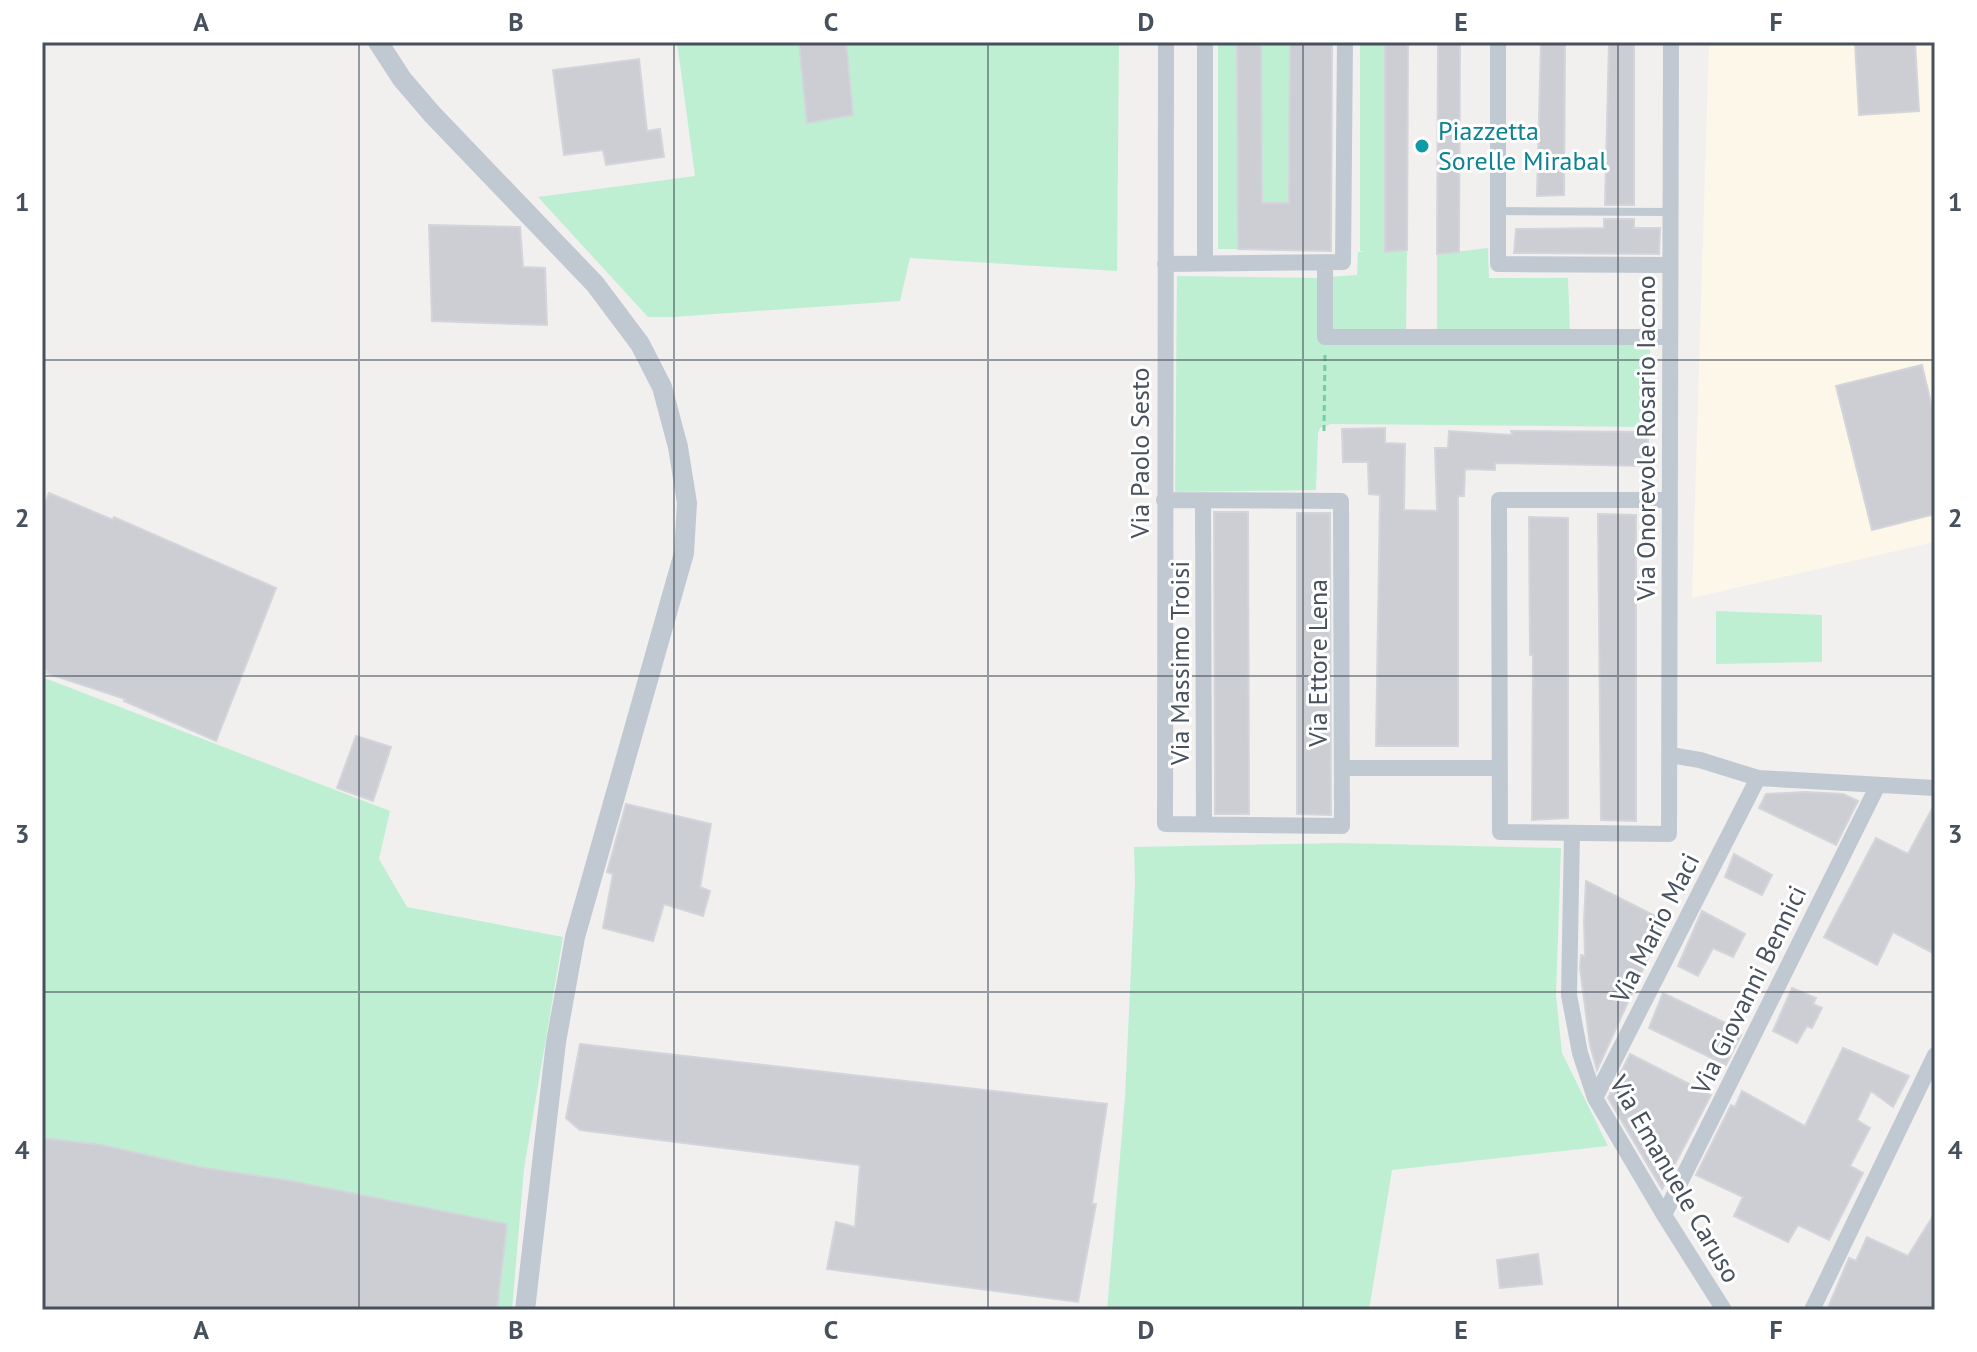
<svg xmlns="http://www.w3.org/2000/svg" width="1977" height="1352" font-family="'PT Sans',sans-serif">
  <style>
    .commercial { fill: #fcf7e9 }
    .green { fill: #beefd3 }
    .building { fill: #ccced4; stroke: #d3d5db; stroke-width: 2 }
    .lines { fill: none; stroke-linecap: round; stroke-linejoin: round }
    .path { stroke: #76cca6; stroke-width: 3; stroke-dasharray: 6 4; stroke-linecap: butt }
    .service { stroke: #c0c9d1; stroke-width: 8 }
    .minor { stroke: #c0c9d1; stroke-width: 16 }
    .tertiary { stroke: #c0c9d1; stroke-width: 20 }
    .grid { fill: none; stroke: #47515d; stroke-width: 2; stroke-opacity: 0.55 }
    .culture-dot { fill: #0f9aa8; stroke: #fff; stroke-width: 3 }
    .labels { text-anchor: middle; stroke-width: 6; stroke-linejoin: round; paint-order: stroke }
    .culture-label { font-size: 26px; fill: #0d838f; stroke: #fff; text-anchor: start }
    .street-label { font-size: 26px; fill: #47515d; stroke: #fff }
    .neatline { fill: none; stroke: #47515d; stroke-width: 3 }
    .grid-label { font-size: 26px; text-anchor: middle; font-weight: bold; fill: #47515d }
  </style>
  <rect width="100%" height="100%" fill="#f2efef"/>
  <path class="commercial" d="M1709 42H1935V542L1692 598Z"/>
  <path class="green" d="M677 42H1119L1117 271 910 258 900 301 673 317H648L538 197 695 176Z
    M1218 42H1237L1238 249H1218Z
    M1261 42H1290L1288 250H1262Z
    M1360 42H1385V250H1407L1406 333H1329L1328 277 1357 275 1358 252H1364L1360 251Z
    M1488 248 1489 278H1568L1570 332 1437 333V254Z
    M1177 276 1317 278 1321 338 1650 343 1649 427 1331 424 1320 428 1318 433 1316 490 1175 492Z
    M1716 611 1822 615V662L1716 664Z
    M42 677 390 811 379 859 407 907 563 937 524 1169 512 1310H42Z
    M1339 843 1561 848 1556 995 1562 1053 1608 1146 1392 1170 1369 1310H1107L1125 1097 1135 883 1134 847Z"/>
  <path class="building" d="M799 42H846L853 115 807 123Z
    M1237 42H1261L1262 203H1289L1290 42H1332L1331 251 1238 249Z
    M1385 42H1408L1407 250 1385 252Z
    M1438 42H1460L1459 252 1437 254Z
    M1541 42H1565L1564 195 1537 196Z
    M1609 42H1634V205H1605Z
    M1855 42H1915L1919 111 1859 115Z
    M639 59 647 131 660 129 664 157 606 165 603 150 564 155 553 70Z
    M1604 219H1634V228H1660L1659 254 1514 253 1516 229 1604 228Z
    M429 225 520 227 523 267 545 268 547 325 432 321Z
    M1922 365 1935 420V514L1872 530 1836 386Z
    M1385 428V443L1405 444 1404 510 1437 511 1435 448H1448L1449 431 1512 435 1511 431 1648 432V466L1495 463V470L1465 469 1464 496H1458V746H1376L1380 495 1369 494 1368 462H1343L1342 429Z
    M49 493 113 520 114 517 276 588 216 741 124 701 125 699 46 673 47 671 42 669V510Z
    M1214 512H1248L1249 814H1215Z
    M1297 513H1330L1331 815 1297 814Z
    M1598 514 1636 515V821L1601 820Z
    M1529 517 1568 518V818L1532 820 1533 655H1530Z
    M356 736 391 747 373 801 337 788Z
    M1805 792 1843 794 1858 801 1836 845 1759 808 1766 794Z
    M1935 803V954L1893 932 1877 965 1824 937 1876 838 1908 854Z
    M626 804 711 824 700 887 710 891 703 916 664 904 653 941 603 928 613 874 607 872Z
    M1734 854 1772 875 1762 895 1725 877Z
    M1586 881 1665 921 1597 1070 1590 1045 1580 968 1581 955 1585 956 1584 921Z
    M1702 911 1745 934 1733 957 1713 948 1698 976 1678 966Z
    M1792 988 1816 998 1813 1004 1822 1008 1812 1028 1807 1026 1797 1043 1773 1031Z
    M1663 993 1734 1027 1741 1035 1726 1065 1649 1028Z
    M580 1044 1107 1104 1092 1204H1096L1078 1302 827 1269 836 1222 855 1227 860 1165 580 1130 566 1118Z
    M1843 1048 1909 1076 1893 1107 1871 1091 1857 1120 1870 1128 1850 1166 1863 1173 1829 1240 1798 1225 1788 1242 1734 1216 1743 1197 1696 1175 1731 1105 1735 1107 1742 1091 1805 1126Z
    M1630 1054 1711 1095 1662 1189 1608 1098Z
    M42 1138 102 1145 199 1167 291 1181 507 1224 497 1310H42Z
    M1935 1213V1310H1827L1849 1258 1856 1261 1867 1237 1908 1256Z
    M1538 1254 1542 1284 1500 1288 1497 1260Z"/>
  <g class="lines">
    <path class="path" d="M1324 431 1325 353"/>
    <path class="service" d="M1498 211 1670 212"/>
    <path class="minor" d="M1498 42V264L1670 265
      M1325 262V337H1670
      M1205 263V42
      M1165 264 1343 262 1345 42
      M1164 500 1341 501 1342 826 1165 824 1166 42
      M1203 500 1204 824
      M1670 500H1499L1500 832 1669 834 1671 42
      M1670 755 1700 760 1758 778 1935 788
      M1342 768H1500
      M1572 833 1569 995 1580 1053 1595 1098 1664 1215 1724 1310
      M1595 1098 1758 778
      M1664 1215 1877 787
      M1812 1310 1935 1055"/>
    <path class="tertiary" d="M378 42 402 79 432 114 595 284 640 344 662 387 678 447 687 503 684 553 575 937 556 1042 525 1310"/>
  </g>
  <path class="grid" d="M359 42V1310M674 42V1310M988 42V1310M1303 42V1310M1618 42V1310M42 360H1935M42 676H1935M42 992H1935"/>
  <circle class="culture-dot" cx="1422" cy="146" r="8"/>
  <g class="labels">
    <g class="culture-label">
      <text x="1438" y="140">Piazzetta<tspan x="1438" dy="30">Sorelle Mirabal</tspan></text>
    </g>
    <g class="street-label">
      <text transform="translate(1646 438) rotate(-90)" y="9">Via Onorevole Rosario Iacono</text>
      <text transform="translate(1140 453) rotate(-90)" y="9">Via Paolo Sesto</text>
      <text transform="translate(1180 663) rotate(-90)" y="9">Via Massimo Troisi</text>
      <text transform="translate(1318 663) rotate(-90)" y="9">Via Ettore Lena</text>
      <text transform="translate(1655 928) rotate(-63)" y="9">Via Mario Maci</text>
      <text transform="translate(1749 990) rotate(-64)" y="9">Via Giovanni Bennici</text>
      <text transform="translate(1675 1179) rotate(60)" y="9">Via Emanuele Caruso</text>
    </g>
  </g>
  <rect width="1977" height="1352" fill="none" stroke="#ffffff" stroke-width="88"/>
  <rect x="44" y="44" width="1889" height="1264" class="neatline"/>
  <g class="grid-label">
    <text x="201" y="31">A</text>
    <text x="516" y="31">B</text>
    <text x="831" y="31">C</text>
    <text x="1146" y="31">D</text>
    <text x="1461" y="31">E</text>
    <text x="1776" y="31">F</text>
    <text x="22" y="211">1</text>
    <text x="1955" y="211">1</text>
    <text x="22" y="527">2</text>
    <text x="1955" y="527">2</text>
    <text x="22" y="843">3</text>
    <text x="1955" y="843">3</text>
    <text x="22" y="1159">4</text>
    <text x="1955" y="1159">4</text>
    <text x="201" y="1339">A</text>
    <text x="516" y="1339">B</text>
    <text x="831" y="1339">C</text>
    <text x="1146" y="1339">D</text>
    <text x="1461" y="1339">E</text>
    <text x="1776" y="1339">F</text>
  </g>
</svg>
